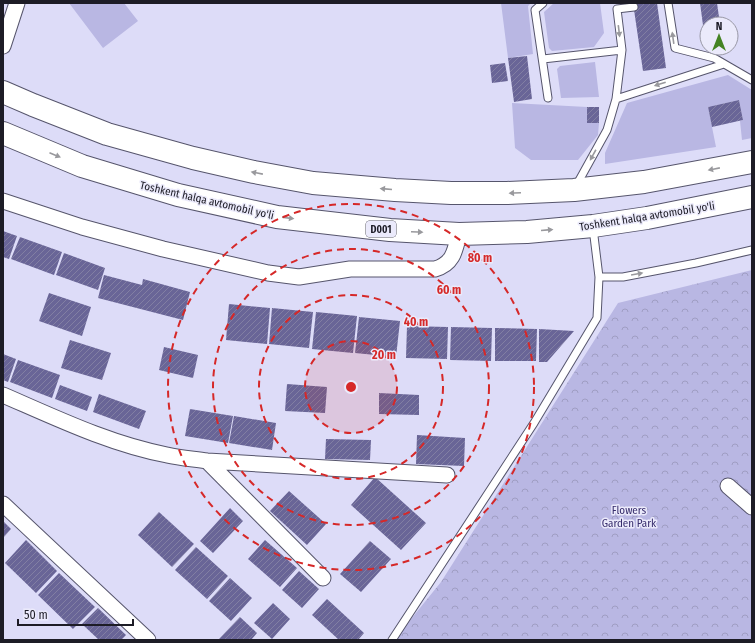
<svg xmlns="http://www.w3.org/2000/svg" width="755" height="643" font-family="'Fira Sans Condensed',sans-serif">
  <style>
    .grass { fill: #b9b7e3 }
    .park { fill: url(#park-crowns) }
    .building { fill: url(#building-hatch) }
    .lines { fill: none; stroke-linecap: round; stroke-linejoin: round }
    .lane-casing { stroke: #56556c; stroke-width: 9 }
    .street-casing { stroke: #56556c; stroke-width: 17 }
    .highway-casing { stroke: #56556c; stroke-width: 24 }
    .lane { stroke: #fff; stroke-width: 7 }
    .street { stroke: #fff; stroke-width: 15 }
    .highway { stroke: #fff; stroke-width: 22 }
    .oneway { fill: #99999d }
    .ring { fill: none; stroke: #d62828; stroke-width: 2; stroke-dasharray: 7 5 }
    .labels { text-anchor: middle; stroke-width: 3; stroke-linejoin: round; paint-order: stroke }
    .shield { fill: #ebeafb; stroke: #5b5a66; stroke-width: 1 }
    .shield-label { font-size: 10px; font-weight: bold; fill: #1d1c26 }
    .street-label { font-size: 11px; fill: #1d1c26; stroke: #ebeafb }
    .park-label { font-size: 11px; fill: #362c6c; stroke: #ebeafb }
    .centre { fill: #d62828; stroke: #ebeafb; stroke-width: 2 }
    .ring-label { font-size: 12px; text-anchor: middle; font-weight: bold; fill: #d62828; stroke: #ebeafb; stroke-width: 3; stroke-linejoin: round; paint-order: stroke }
  </style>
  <defs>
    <pattern id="park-crowns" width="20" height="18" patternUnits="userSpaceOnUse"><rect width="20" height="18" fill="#b9b7e3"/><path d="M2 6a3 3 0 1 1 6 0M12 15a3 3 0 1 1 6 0" fill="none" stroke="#9f9dc3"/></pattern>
    <pattern id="building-hatch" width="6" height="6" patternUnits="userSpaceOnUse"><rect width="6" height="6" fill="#696597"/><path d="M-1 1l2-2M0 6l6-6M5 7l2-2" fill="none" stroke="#827fa3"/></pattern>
  </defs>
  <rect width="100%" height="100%" fill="#dddcf8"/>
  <path class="grass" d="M69 3H124L138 21 103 48Z
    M501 3H531L528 6 533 54 508 58Z
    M554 3H600L604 33 594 47 552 51 549 48 544 12Z
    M595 62 599 97 561 98 557 69 560 66Z
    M728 75 752 90V138L742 140 740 121 743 120 739 100 708 107 716 147 605 164V153L627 103Z
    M512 103 587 107V123H599L598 135 578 160H531L515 148Z"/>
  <path class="park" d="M752 270V640H394L441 582 618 303Z"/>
  <path class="building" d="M633 3H657L666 68 643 71Z
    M700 3H717L720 24H707V40H705Z
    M527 56 532 99 514 102 508 58Z
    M505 63 508 81 492 83 490 65Z
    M739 100 743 120 712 127 708 107Z
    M587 107H599V123H587Z
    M3 231 17 236 9 259 3 257Z
    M20 237 62 252 54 275 11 259Z
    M64 253 105 268 98 290 56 275Z
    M104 275 142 285 143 279 190 292 183 320 98 298Z
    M49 293 91 307 82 336 39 321Z
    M229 304 270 308 267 344 226 340Z
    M272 308 313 312 309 348 269 344Z
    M316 312 357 316 353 353 312 349Z
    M359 317 400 321 396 357 355 353Z
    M407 326 448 327 447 359 406 358Z
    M451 327 492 328 491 361 450 360Z
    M495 328 537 329 536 361H495Z
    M539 329 574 331 547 362H539Z
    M70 340 111 353 102 380 61 368Z
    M164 347 198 355 193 378 159 370Z
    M3 354 16 359 8 382 3 380Z
    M18 360 60 375 52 398 10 382Z
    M287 384 327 387 325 413 285 411Z
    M60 385 92 397 87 411 55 399Z
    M379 393 419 395V415L379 414Z
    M99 394 146 411 139 429 93 412Z
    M190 409 233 416 228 443 185 436Z
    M234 416 276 423 272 450 229 443Z
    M417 435 465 438 464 466 416 464Z
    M326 439 371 440 370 460 325 459Z
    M375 477 426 523 401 550 351 505Z
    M289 491 326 524 307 545 270 511Z
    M230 508 243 521 213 553 200 541Z
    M159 512 194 544 172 567 138 535Z
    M3 521 11 529 3 538Z
    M26 540 57 571 36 593 5 563Z
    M265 540 297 568 280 587 248 559Z
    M370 541 391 559 361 592 340 574Z
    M196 547 228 576 207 599 175 570Z
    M299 571 319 589 302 608 282 590Z
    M59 573 95 607 73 629 38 595Z
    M230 578 252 598 231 621 209 601Z
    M327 599 364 633 358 640H339L312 615Z
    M273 603 290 619 272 639 254 623Z
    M98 608 126 635 121 640H99L82 624Z
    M240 617 257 633 251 640H218Z"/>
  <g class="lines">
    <g class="lane-casing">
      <path id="lane" d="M543 3 535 10 548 98
        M668 3 675 48 714 58 752 80
        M543 59 622 50
        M616 99 724 64
        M576 186 607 130 616 99 622 50 617 9 634 7
        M599 277H623L696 263 752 250
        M392 640 534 423 597 318 599 277 593 228"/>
    </g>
    <g class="street-casing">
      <path id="street" d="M3 46 17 3
        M3 201 82 227 163 249 268 273 299 277 350 269H435C453 264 455 251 459 234
        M3 395C56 418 110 444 167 455 180 458 194 459 207 461L447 475
        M207 461 323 578
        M728 486 752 507
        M3 504 148 640"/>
    </g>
    <g class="highway-casing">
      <path id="highway" d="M3 92 33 105 107 134 193 158 254 172 313 183 395 190 451 193H507L574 190 644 182 752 162
        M3 133 82 166 178 195 277 217 390 230 459 234 527 232 593 226 647 218 752 197"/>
    </g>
    <use href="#lane" class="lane"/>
    <use href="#street" class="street"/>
    <use href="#highway" class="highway"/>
  </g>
  <defs><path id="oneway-solid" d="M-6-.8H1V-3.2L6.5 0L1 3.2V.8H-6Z"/></defs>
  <g class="oneway">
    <use href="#oneway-solid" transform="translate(619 31) rotate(83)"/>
    <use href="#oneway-solid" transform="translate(673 38) rotate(-98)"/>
    <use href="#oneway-solid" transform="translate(660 84) rotate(162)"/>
    <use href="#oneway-solid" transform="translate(55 155) rotate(23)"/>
    <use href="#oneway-solid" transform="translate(593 155) rotate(119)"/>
    <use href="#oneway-solid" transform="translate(714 169) rotate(169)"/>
    <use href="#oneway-solid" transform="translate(257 173) rotate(-169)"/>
    <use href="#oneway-solid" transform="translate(386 189) rotate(-175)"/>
    <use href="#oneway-solid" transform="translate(515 193) rotate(177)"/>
    <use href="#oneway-solid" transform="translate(288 218) rotate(7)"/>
    <use href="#oneway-solid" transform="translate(547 230) rotate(-5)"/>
    <use href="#oneway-solid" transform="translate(417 232) rotate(3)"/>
    <use href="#oneway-solid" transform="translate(637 274) rotate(-10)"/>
  </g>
  <circle cx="351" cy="387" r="46" fill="#d62828" fill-opacity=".12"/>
  <g class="ring">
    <circle cx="351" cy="387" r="46"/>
    <circle cx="351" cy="387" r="92"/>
    <circle cx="351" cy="387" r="138"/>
    <circle cx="351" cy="387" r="183"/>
  </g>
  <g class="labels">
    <rect class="shield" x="366" y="221" width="30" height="16" rx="3"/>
    <g class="shield-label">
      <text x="381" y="233">D001</text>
    </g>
    <g class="street-label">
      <text transform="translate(207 200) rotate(13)" y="4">Toshkent halqa avtomobil yo'li</text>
      <text transform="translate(647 216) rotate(-9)" y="4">Toshkent halqa avtomobil yo'li</text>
    </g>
    <g class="park-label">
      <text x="629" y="514">Flowers<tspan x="629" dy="13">Garden Park</tspan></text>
    </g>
  </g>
  <circle cx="351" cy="387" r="6" class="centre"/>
  <g class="ring-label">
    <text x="480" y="262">80 m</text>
    <text x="449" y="294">60 m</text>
    <text x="416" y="326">40 m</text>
    <text x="384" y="359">20 m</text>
  </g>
  <rect width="755" height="643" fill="none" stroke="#1d1c26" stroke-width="8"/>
  <g transform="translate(719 36)"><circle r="19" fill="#ebeafb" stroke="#9998a6"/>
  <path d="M0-3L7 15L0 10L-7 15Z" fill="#448323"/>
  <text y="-6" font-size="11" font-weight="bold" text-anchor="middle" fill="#1d1c26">N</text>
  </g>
  <path d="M18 619v6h115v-6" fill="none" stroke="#1d1c26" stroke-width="2"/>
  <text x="24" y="619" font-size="12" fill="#1d1c26" stroke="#ebeafb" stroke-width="3" paint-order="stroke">50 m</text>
</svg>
